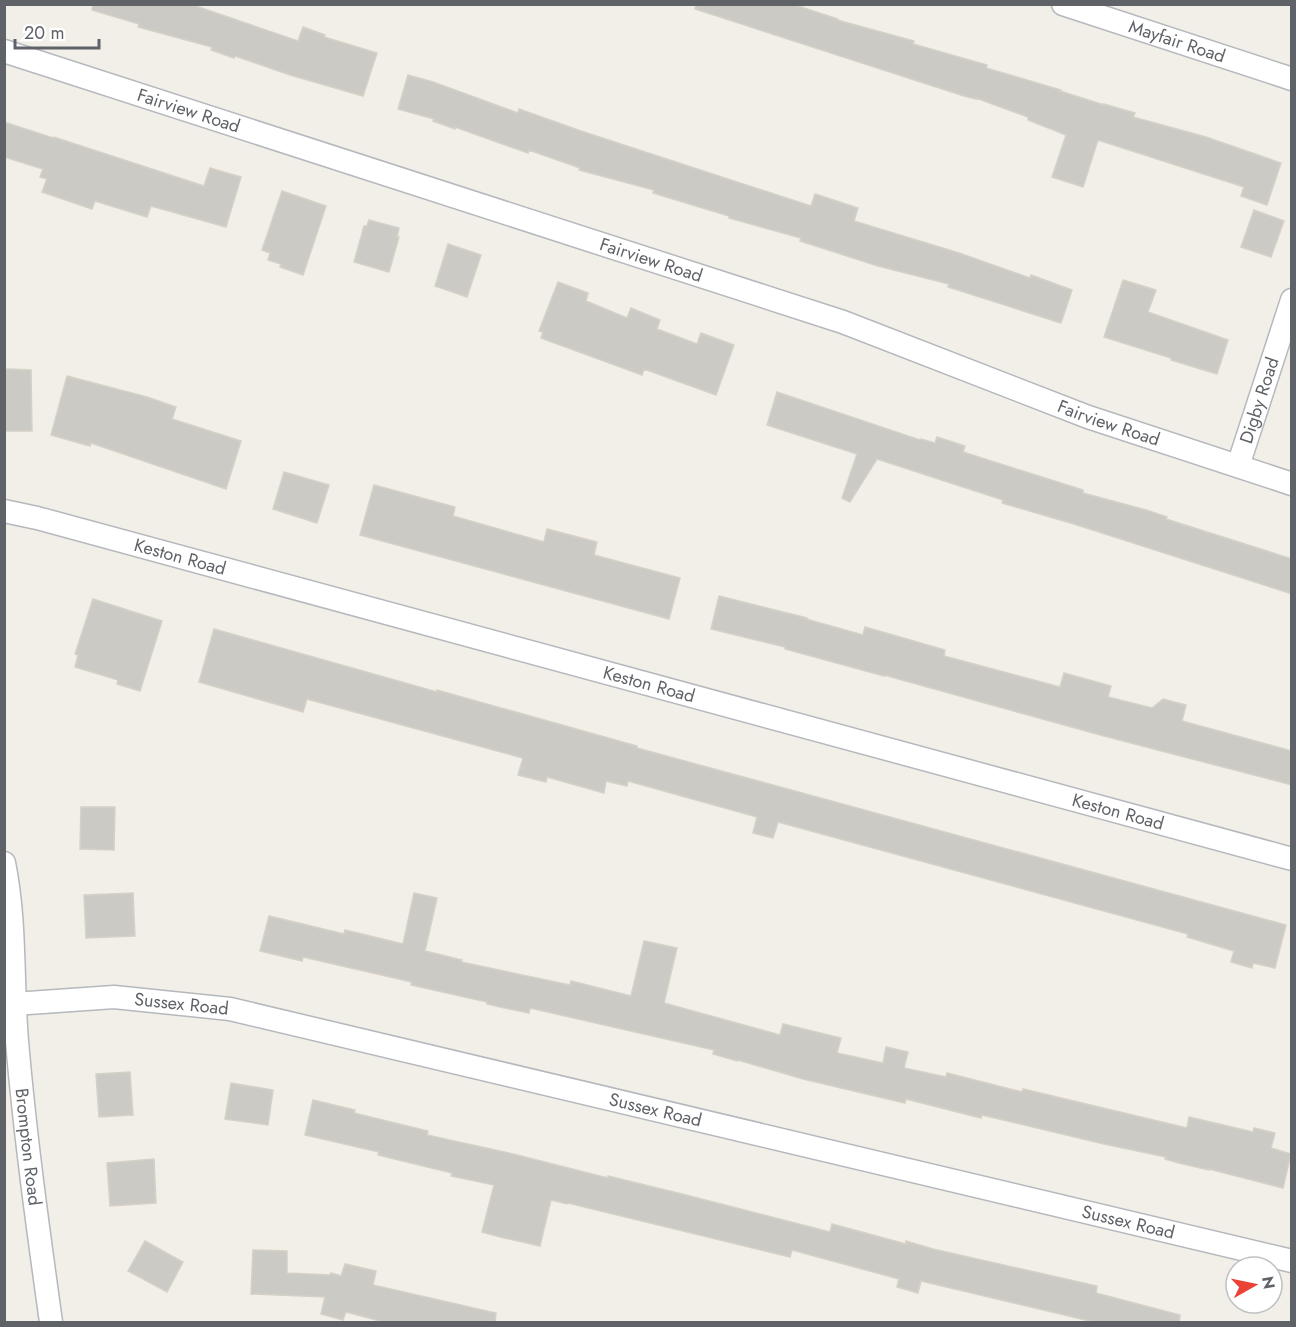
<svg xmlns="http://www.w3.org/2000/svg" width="1296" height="1327" font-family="Jost,sans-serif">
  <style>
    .building { fill: #cccac5; stroke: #d6d1c6; stroke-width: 1.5 }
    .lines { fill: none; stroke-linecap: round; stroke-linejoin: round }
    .street-casing { stroke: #b5b8bc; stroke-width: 25 }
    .street { stroke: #fff; stroke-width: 22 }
    .labels { text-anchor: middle; stroke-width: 4.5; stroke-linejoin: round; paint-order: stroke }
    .street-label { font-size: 18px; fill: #5f6368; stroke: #fff }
  </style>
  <rect width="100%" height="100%" fill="#f1efe8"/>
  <path class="building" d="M93 4H190L298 41 303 27 325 35 324 37 377 53 363 96 290 75 235 56 234 58 211 50 212 47 138 27 139 24 92 10Z
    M696 4H792L838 19 837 20 914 41 913 44 987 65 986 68 1061 90 1060 91 1104 105V104L1135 113 1133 117 1206 137 1281 163 1267 205 1241 196 1244 187 1098 140 1083 187 1052 177 1066 135 1028 120V117L976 98V99L964 96 695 9Z
    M408 75 433 82 518 113 519 109 581 131 811 206 815 194 858 208 854 221 959 253 1030 278 1031 275 1072 290 1061 323 948 287 949 284 878 266 800 241 801 238 729 218V216L653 193 654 190 579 170 580 168 529 150 528 153 455 127V129L433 121 434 119 398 109Z
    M4 122 53 138 54 137 204 186 210 168 241 177 226 227 151 206 147 217 95 201 92 209 42 192 47 179 40 177 43 169 4 157Z
    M282 191 326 206 303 275 280 267 281 264 268 260 270 253 262 250Z
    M1254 210 1284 221 1271 257 1241 247Z
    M369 220 399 228 397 237H399L389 272 354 262 364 226H367Z
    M448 244 481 255 467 297 435 286Z
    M1123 280 1156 290 1148 312 1228 340 1217 374 1171 360V358L1104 337Z
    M558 282 588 293 586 301 627 318 631 308 660 320 657 329 697 344 701 333 734 345 716 395 644 369 642 375 541 338 543 332 539 331Z
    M7 369 31 370 32 431H4V370Z
    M67 376 147 397 176 407 172 419 241 441 226 489 91 443 90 446 51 435Z
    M777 392 920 440 921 439 935 443 937 437 965 446 963 452 1083 490V493L1146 510 1167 517 1166 519 1292 559V594L1074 524 1002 503 1003 500 877 459 850 502 842 498 857 454 767 425Z
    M284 472 329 485 317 523 273 509Z
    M374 485 455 507 453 516 544 542 547 529 597 542 594 555 680 578 669 619 360 535Z
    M719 596 807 618 806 619 863 635 865 627 945 650 944 656 1060 687 1064 673 1111 686 1108 697 1152 708 1163 699 1186 705 1182 721 1292 751V785L1104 736 884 675V676L785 649V647L711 629Z
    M93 599 162 621 140 691 117 684 118 680 75 667 78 655 75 654Z
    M214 629 437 692V690L637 746V748L1286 925 1275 968 1253 963 1252 968 1231 962 1234 951 1187 937 1188 934 778 822 773 838 753 833 757 817 628 781 627 786 606 781 604 793 547 777 546 782 518 775 523 758 307 699 303 712 199 682Z
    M81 807H115L114 850 80 849Z
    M133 893 135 936 86 938 84 895Z
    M414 893 437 898 425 951 462 960 461 962 570 985 571 981 631 996 644 941 677 948 664 1003 780 1035 783 1024 841 1038 837 1053 883 1063 886 1047 908 1052 904 1068 946 1077 947 1073 1022 1092 1023 1089 1187 1128 1189 1117 1253 1132 1254 1128 1275 1133 1271 1148 1291 1154 1283 1188 1209 1169V1170L1179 1163 1165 1159 1166 1157 1104 1144 982 1115 981 1118 906 1099 905 1103 803 1079 738 1060 737 1061 713 1054 714 1050 530 1008 529 1013 500 1007 487 1004V1002L411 985 412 982 351 968 303 957 302 961 260 951 269 916 344 934 345 930 403 944Z
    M130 1072 133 1115 99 1117 96 1074Z
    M231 1083 273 1090 268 1125 225 1119Z
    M313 1100 355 1110 354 1113 428 1131 427 1135 513 1154 608 1178V1176L682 1194 830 1232 832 1224 906 1244V1241L933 1249 1097 1286 1096 1293 1180 1315 1179 1323H1098L921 1281 918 1293 897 1287 899 1279 792 1250 790 1257 568 1203 567 1204 551 1200 540 1246 500 1237 482 1232 494 1185 451 1176 452 1173 378 1155 379 1152 305 1135Z
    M154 1159 156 1203 110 1206 107 1163Z
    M145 1241 183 1262 167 1292 128 1271Z
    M253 1250 287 1251V1273L330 1275 331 1273 341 1276 345 1264 376 1271 373 1285 496 1313 495 1323H388L346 1312 343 1320 321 1314 325 1297 251 1294Z"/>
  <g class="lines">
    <g class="street-casing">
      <g id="street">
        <path id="s1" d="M1063 4 1292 79"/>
        <path id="s2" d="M4 51 843 322 1088 417 1292 484"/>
        <path id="s3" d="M1238 466 1292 300"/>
        <path id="s4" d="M4 511 37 518 1292 859"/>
        <path id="s5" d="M4 863C16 922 12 982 17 1041 25 1135 38 1229 51 1322"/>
        <path id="s6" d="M14 1004 114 997 230 1009 1292 1261"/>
      </g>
    </g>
    <use href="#street" class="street"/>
  </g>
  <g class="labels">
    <g class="street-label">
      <text dy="6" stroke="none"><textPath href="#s1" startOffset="120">Mayfair Road</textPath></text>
      <text dy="6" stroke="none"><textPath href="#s2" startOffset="194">Fairview Road</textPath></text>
      <text dy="6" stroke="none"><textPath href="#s2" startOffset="680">Fairview Road</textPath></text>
      <text dy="6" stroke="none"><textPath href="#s3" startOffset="69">Digby Road</textPath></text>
      <text dy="6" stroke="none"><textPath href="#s2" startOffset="1166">Fairview Road</textPath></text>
      <text dy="6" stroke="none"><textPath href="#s4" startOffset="182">Keston Road</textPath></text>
      <text dy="6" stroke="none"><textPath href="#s4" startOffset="668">Keston Road</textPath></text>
      <text dy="6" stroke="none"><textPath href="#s4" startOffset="1154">Keston Road</textPath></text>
      <text dy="6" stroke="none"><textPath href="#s6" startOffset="168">Sussex Road</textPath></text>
      <text dy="6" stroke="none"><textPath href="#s6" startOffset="654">Sussex Road</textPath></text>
      <text dy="6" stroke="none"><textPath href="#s5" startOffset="285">Brompton Road</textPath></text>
      <text dy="6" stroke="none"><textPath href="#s6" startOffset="1140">Sussex Road</textPath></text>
    </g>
  </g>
  <rect width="1296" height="1327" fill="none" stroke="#5f6368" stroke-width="12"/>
  <g transform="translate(1254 1285) rotate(81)"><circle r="28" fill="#ffffff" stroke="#bfc1c3" stroke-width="1.5"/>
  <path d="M0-4.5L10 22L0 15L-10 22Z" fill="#ea4335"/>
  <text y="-9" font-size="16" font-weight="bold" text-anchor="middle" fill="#5f6368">N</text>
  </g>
  <path d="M15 39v9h84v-9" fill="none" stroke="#5f6368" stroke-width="3"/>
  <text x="24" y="39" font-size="18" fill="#5f6368" stroke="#ffffff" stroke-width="4.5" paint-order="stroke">20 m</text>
</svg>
